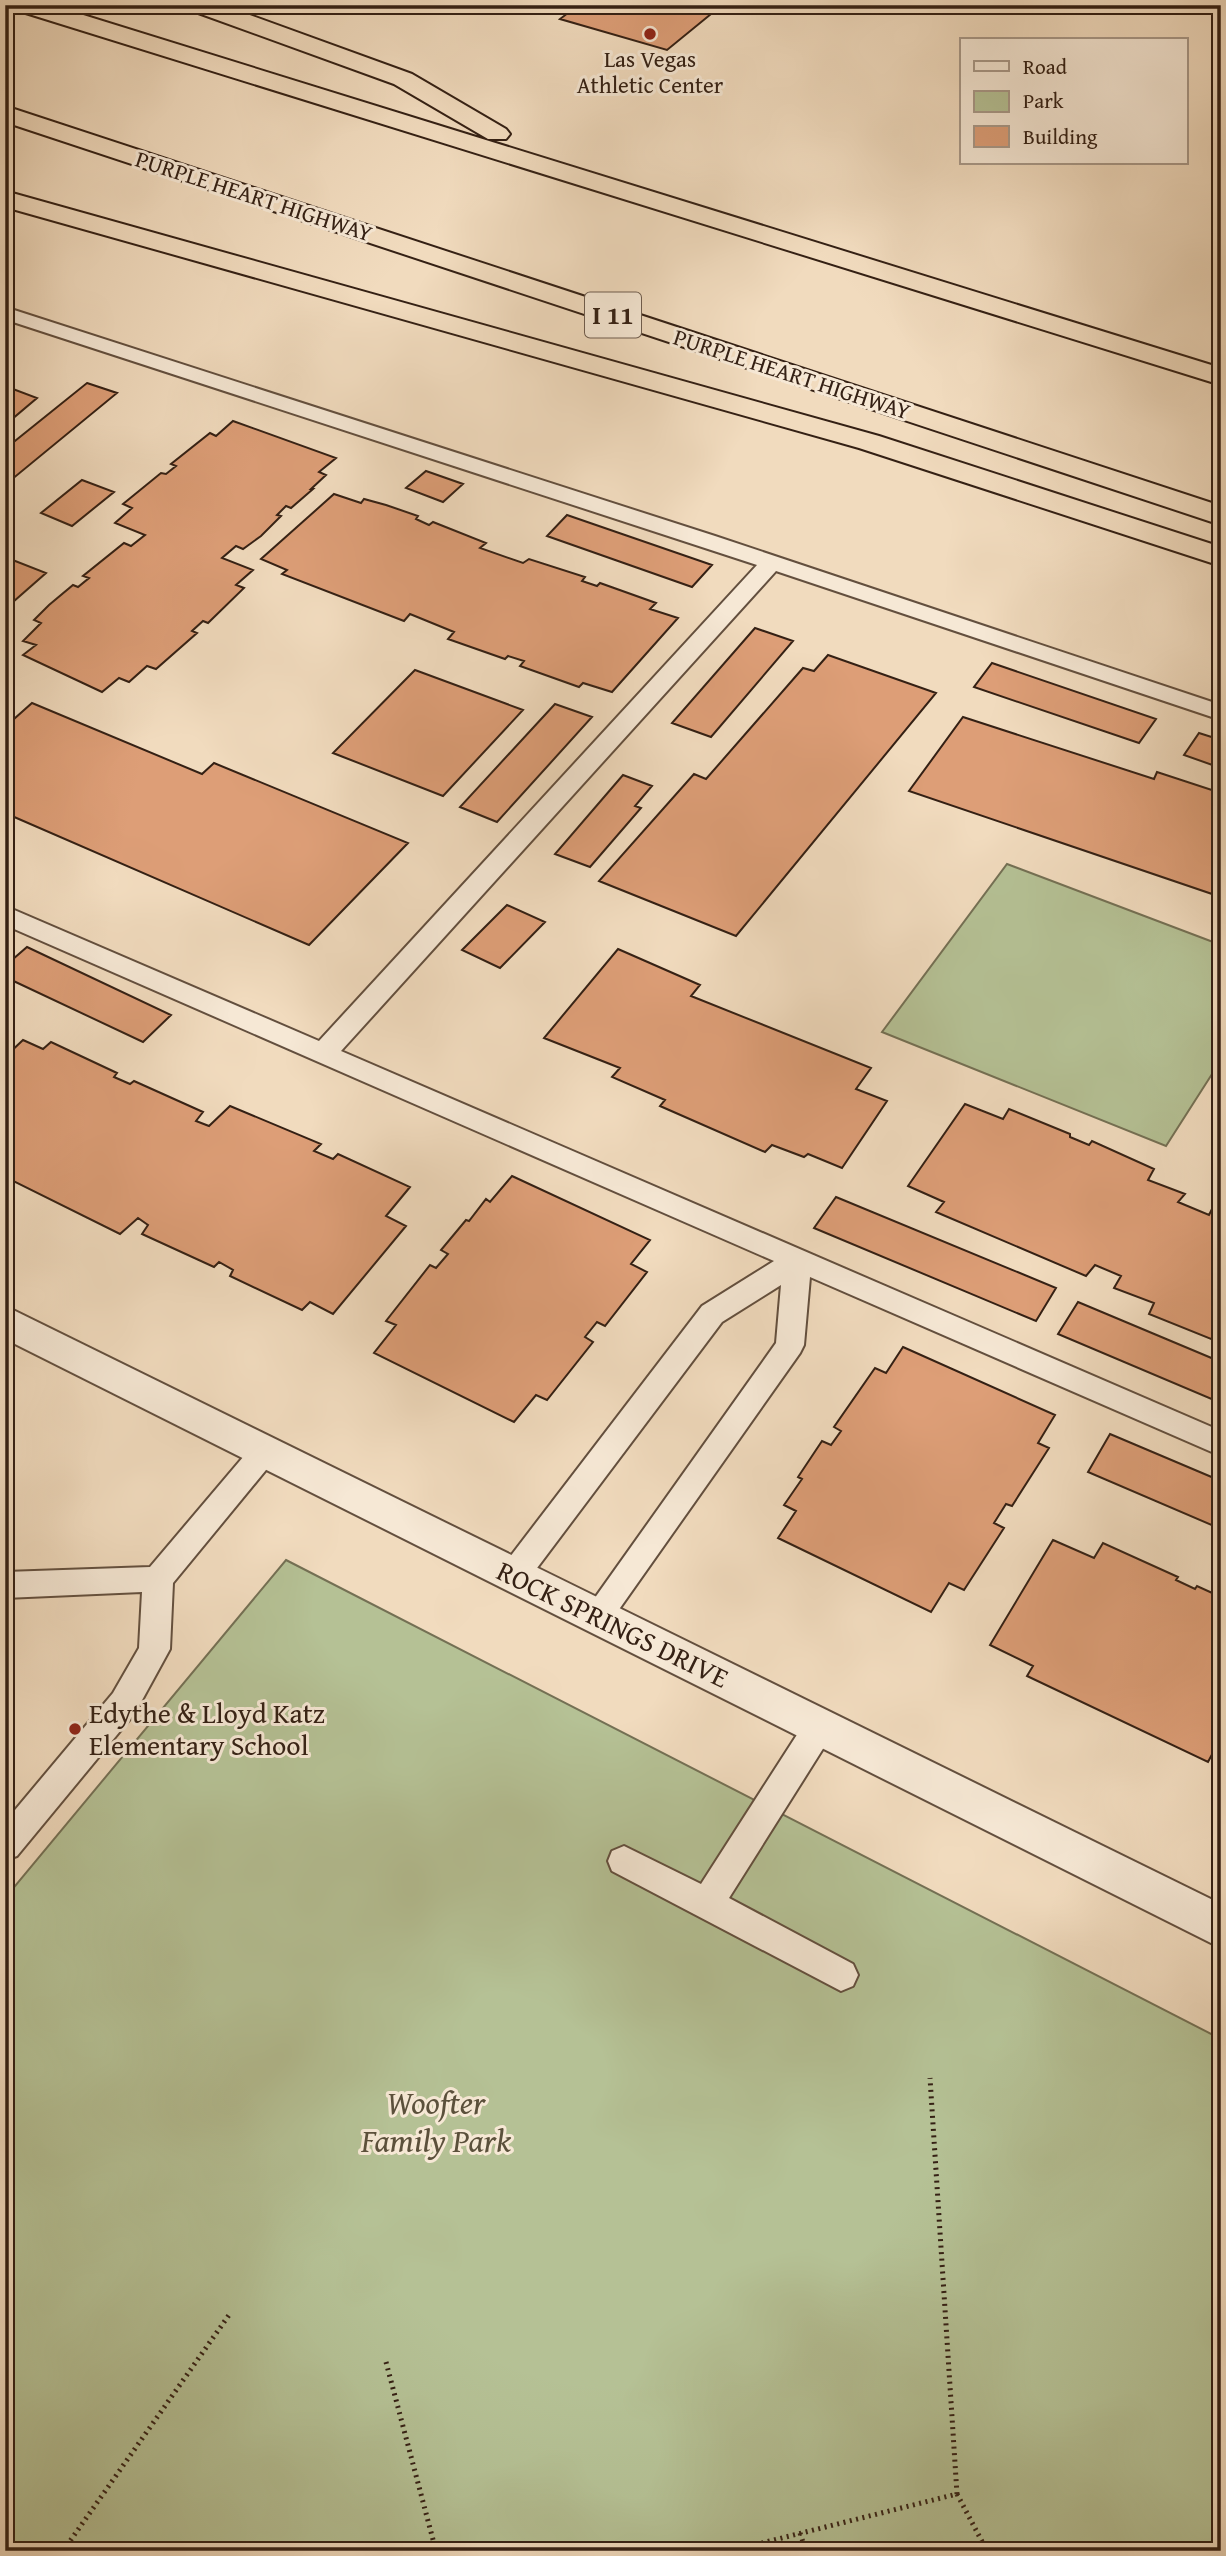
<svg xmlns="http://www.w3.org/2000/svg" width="1226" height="2556" font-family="'Gentium Book Plus',serif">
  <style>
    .green { fill: #b5c195; stroke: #747054; stroke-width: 2 }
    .building { fill: #dd9e77; stroke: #342014; stroke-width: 2 }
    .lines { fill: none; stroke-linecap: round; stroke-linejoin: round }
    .service-casing { stroke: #634f3e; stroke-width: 4 }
    .tertiary-casing { stroke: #634f3e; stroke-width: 4 }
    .motorway-casing { stroke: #342014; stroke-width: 4 }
    .path { stroke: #342014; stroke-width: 5; stroke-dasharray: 2 4.5; stroke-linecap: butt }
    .service { fill: #f6e8d5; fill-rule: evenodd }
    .tertiary { fill: #f6e8d5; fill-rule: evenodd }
    .motorway { fill: #f1dbbe; fill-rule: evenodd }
    .poi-dot { fill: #8f2418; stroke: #f6e8d5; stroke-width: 2.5 }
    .labels { text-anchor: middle; stroke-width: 6; stroke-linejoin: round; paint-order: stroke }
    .far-poi-label { font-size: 23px; fill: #342014; stroke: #f6e8d5 }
    .far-street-label { font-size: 23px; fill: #342014; stroke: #f6e8d5 }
    .shield { fill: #f6e8d5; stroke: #6e5c4e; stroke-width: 2 }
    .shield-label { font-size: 26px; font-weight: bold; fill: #342014 }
    .street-label { font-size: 28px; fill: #342014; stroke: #f6e8d5 }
    .poi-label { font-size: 28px; fill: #342014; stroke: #f6e8d5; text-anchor: start }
    .near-park-label { font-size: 33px; font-style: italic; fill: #5b503b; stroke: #f6e8d5 }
  </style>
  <rect width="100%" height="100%" fill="#f1dbbe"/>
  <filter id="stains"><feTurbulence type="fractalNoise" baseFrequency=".00286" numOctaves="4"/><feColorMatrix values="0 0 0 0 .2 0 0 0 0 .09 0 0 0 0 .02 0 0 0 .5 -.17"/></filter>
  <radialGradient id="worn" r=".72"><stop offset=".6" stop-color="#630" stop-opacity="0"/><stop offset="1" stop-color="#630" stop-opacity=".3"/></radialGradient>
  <path class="green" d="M1007 864 1221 945V1060L1166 1146 882 1032Z
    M286 1560 1221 2039V2551H5V1898Z"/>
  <path class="building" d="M542 5H722L667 50 560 19 568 13Z
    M87 383 117 393 5 485V449Z
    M5 386 37 398 5 425Z
    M233 421 336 458 319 472 326 475 311 489H313L291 508 286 506 277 515 281 516 261 536 243 549 236 546 222 558 253 570 236 585 244 588 208 623 203 621 192 631 197 633 156 669 147 666 129 682 119 678 102 692 23 655 36 645 23 641 41 623 34 620 49 605 73 585 78 587 89 578 83 576 124 543 131 546 145 535 115 523 132 508 123 504 161 473 166 474 176 466 171 464 210 433 216 436Z
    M426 471 463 484 443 502 406 488Z
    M82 480 114 492 72 526 41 513Z
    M334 494 361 503 364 499 386 505 418 516 416 519 429 525 433 522 486 543 480 548 523 563 529 559 585 577 582 581 597 586 600 583 656 603 650 609 678 618 612 692 583 683 579 687 520 666 524 661 508 656 505 659 448 639 454 632 410 614 404 621 282 574 287 570 261 559Z
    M567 515 712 565 692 587 547 536Z
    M5 557 46 573 5 609Z
    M755 628 793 641 711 737 672 723Z
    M828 655 936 693 736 936 599 881 694 774 706 779 803 668 814 671Z
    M992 663 1156 719 1139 743 974 687Z
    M415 670 523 710 443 796 333 753Z
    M32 703 202 774 214 763 408 843 309 945 5 813V727Z
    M555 704 592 717 497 822 460 807Z
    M963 717 1154 779 1157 772 1221 793V897L909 791Z
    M1199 733 1221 740V768L1184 755Z
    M623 775 652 786 635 806 641 808 590 867 555 854Z
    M507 905 545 922 500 968 462 950Z
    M27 947 171 1015 143 1042 5 977V966Z
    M618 949 700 985 691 996 871 1068 856 1089 887 1101 842 1168 808 1154 804 1157 772 1145 765 1152 660 1106 665 1100 612 1077 620 1068 544 1038Z
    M23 1040 43 1049 51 1042 117 1073 114 1077 130 1084 134 1081 203 1112 196 1121 209 1126 230 1106 321 1144 314 1151 333 1159 338 1154 410 1187 386 1216 406 1226 333 1314 310 1302 302 1310 230 1276 233 1270 219 1262 214 1267 142 1234 148 1225 138 1218 120 1234 5 1177V1057Z
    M965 1104 1003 1119 1009 1109 1070 1134V1137L1089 1145 1092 1141 1154 1169 1148 1180 1185 1194 1178 1202 1209 1215 1216 1201 1221 1203V1338L1216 1341 1149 1314 1154 1303 1114 1288 1121 1276 1095 1265 1086 1276 936 1212 944 1202 908 1186Z
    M512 1176 650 1240 631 1264 647 1272 605 1326 597 1322 585 1337 593 1342 547 1400 536 1395 514 1422 374 1353 396 1325 386 1321 430 1265 436 1268 448 1254 441 1250 466 1220 469 1221 486 1199 490 1202Z
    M836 1197 1056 1288 1036 1321 814 1228Z
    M1078 1302 1221 1362V1403L1058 1334Z
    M903 1347 1055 1415 1038 1443 1049 1448 1012 1506 1006 1504 994 1523 1004 1528 964 1590 949 1583 931 1612 778 1538 796 1511 784 1505 802 1479 798 1477 822 1441 831 1445 841 1431 834 1427 875 1368 886 1373Z
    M1110 1434 1221 1481V1529L1088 1472Z
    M1053 1540 1094 1558 1103 1543 1178 1577 1176 1580 1195 1589 1197 1586 1221 1597V1746L1217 1745 1208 1762 1027 1676 1033 1666 990 1645Z"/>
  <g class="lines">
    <g class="service-casing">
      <path id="service" d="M14 310 715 536 1221 705V720L776 571 341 1051 1221 1431V1456L810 1277 804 1345 800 1353 608 1625 597 1629 586 1625 582 1616 776 1343 781 1285 722 1322 525 1584 514 1588 503 1584 499 1575 503 1566 702 1306 774 1261 5 925V906L319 1041 757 565 13 322 5 323V311Z
        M265 1439 275 1443 280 1451 275 1459 173 1583 170 1649 135 1713 17 1856 5 1860V1822L113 1693 139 1648 142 1592 5 1598V1572L150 1567 255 1443Z
        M820 1712 831 1716 836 1726 831 1736 729 1898 853 1964 858 1975 853 1986 841 1991 612 1871 608 1861 612 1851 624 1846 701 1884 809 1716Z"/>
    </g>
    <g class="tertiary-casing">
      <path id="tertiary" d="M5 1306 1221 1904V1948L5 1339Z"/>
    </g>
    <g class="motorway-casing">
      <path id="motorway" d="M13 5H51L1221 368V385L16 10Z
        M187 5H222L412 74 506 129 510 134 506 139H488L394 84 190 10Z
        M5 106 1221 506V525L5 122Z
        M5 191 879 436 1221 547V566L859 448 5 207Z"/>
    </g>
    <path class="path" d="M386 2362 436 2551
      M957 2494 987 2551
      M800 2533 806 2551
      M63 2551 229 2315
      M730 2551 957 2494 930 2078"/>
    <use href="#service" class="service"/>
    <use href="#tertiary" class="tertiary"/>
    <use href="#motorway" class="motorway"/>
  </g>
  <g class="poi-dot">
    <circle cx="650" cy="34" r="7"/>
    <circle cx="75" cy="1729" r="7"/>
  </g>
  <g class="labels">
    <g class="far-poi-label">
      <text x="650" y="67">Las Vegas<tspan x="650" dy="26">Athletic Center</tspan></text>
    </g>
    <g class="far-street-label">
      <text transform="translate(254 196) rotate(18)" y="8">PURPLE HEART HIGHWAY</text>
      <text transform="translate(792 374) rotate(18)" y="8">PURPLE HEART HIGHWAY</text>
    </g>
    <rect class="shield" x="585" y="292.5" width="56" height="45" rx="5"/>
    <g class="shield-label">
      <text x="613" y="324">I 11</text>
    </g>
    <g class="street-label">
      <text transform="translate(613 1624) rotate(26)" y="10">ROCK SPRINGS DRIVE</text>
    </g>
    <g class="poi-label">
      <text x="89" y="1723">Edythe &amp; Lloyd Katz<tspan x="89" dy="32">Elementary School</tspan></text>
    </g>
    <g class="near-park-label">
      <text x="436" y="2114">Woofter<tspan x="436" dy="38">Family Park</tspan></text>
    </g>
  </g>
  <rect width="1226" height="2556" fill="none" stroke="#f1dbbe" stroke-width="28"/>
  <rect x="7" y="7" width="1212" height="2542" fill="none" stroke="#342014" stroke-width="3.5"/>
  <rect x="14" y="14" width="1198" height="2528" fill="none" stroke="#342014" stroke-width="2"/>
  <rect x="960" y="38" width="228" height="126" fill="#f6e8d5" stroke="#a89888" stroke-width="2"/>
  <rect x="974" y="61" width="35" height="10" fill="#f6e8d5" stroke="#a89888" stroke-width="2"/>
  <text x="1023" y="74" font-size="21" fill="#342014">Road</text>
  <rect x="974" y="91" width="35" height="21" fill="#b5c195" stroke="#a89888" stroke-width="2"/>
  <text x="1023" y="108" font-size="21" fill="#342014">Park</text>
  <rect x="974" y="126" width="35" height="21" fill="#dd9e77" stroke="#a89888" stroke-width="2"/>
  <text x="1023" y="144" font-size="21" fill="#342014">Building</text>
  <rect width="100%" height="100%" filter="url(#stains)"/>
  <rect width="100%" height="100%" fill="url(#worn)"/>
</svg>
